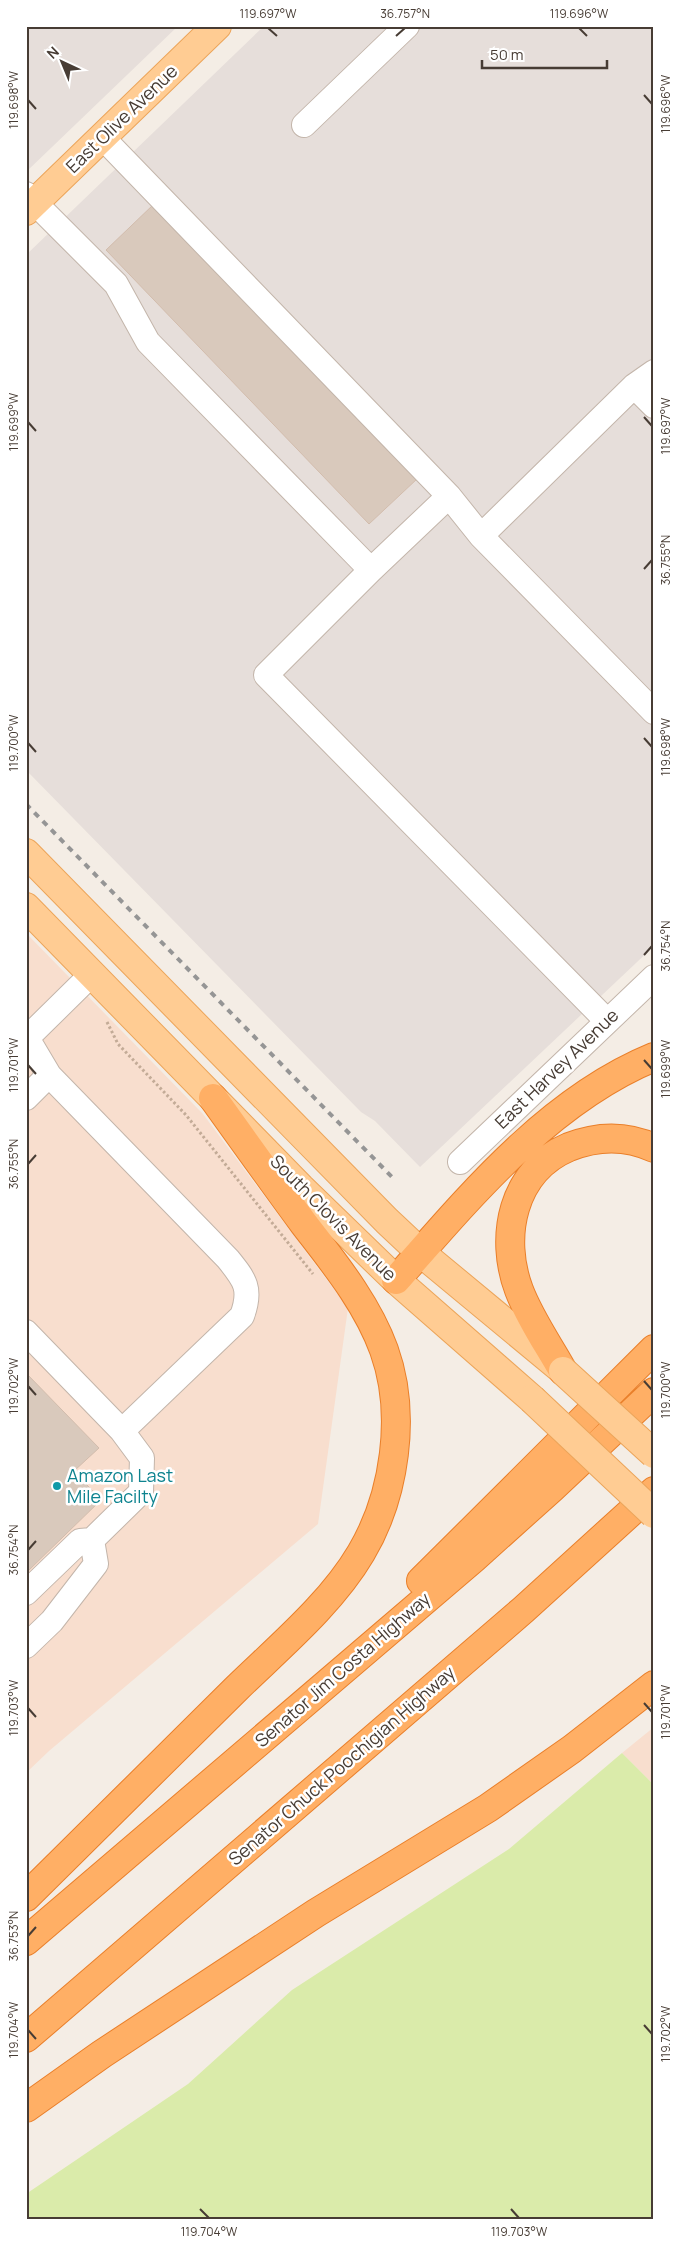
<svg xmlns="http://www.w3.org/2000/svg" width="680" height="2245" font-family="Manrope,sans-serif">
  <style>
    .commercial { fill: #f8dece }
    .industrial { fill: #e6deda }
    .green { fill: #daebaa }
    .building { fill: #d9c9bc; stroke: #d2bcac }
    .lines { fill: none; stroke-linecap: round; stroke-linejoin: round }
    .minor-casing { stroke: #c3b5aa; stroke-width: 26 }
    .major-casing { stroke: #eca55a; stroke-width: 30 }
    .highway-casing { stroke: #e97f2a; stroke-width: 30 }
    .path { stroke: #c3ab97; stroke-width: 3; stroke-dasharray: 2.5 2.5; stroke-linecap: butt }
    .minor { stroke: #fff; stroke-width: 24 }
    .major { stroke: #ffcc93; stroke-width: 28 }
    .highway { stroke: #ffaf65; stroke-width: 28 }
    .rail { stroke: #959595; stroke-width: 4; stroke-dasharray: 6 6; stroke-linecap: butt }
    .major-bridge-casing { stroke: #eca55a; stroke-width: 30; stroke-linecap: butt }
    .major-bridge { stroke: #ffcc93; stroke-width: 28 }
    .ticks { fill: none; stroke: #473c34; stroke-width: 2 }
    .culture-dot { fill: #0f9aa8; stroke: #fff; stroke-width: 2 }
    .labels { text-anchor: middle; stroke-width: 5; stroke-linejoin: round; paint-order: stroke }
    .street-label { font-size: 18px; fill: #473c34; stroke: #fff }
    .culture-label { font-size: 18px; fill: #0d838f; stroke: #fff; text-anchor: start }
    .neatline { fill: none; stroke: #473c34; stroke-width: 2 }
    .ticks-label { font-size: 12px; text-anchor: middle; fill: #473c34 }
  </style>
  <rect width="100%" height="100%" fill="#f4ede5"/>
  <path class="commercial" d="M26 933 203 1114 348 1308 318 1524 49 1751 26 1773Z
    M654 1727V1785L622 1753Z"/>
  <path class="industrial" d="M26 26H178L26 172Z
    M264 26H654V946L420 1167 375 1121 361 1112 26 770V255Z"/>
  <path class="green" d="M622 1753 654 1785V2219H26V2194L188 2084 292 1990 509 1849Z"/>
  <path class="building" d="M154 204 417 479 369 524 106 250Z
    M26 1373 99 1448 74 1471 101 1500 26 1573Z"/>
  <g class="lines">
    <g class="minor-casing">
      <path id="minor" d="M304 125 407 26
        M26 194 116 284 148 342 371 570 449 496 102 137
        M634 386 654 406
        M449 496 481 536 634 386 654 372
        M481 536 654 712
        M371 570 266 675 607 1021
        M27 1038 49 1075
        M26 1039 92 974
        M26 1098 49 1075 228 1259C245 1280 252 1289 242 1316L122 1431 26 1332
        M460 1162 654 977
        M92 1540 141 1492 142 1458 122 1431
        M26 1593 80 1541 92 1540 96 1564 52 1621 26 1646"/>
    </g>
    <g class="major-casing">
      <path id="major" d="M26 211 217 26
        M26 853 387 1221 420 1252 560 1368
        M26 907 301 1188 396 1280 532 1399"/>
    </g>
    <g class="highway-casing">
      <path id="highway" d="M396 1280C469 1197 549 1100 654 1057
        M563 1371C548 1344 530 1319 519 1290 499 1237 512 1171 569 1147 597 1136 626 1135 654 1148
        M421 1581 654 1349
        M26 1897C96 1828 166 1758 236 1689 278 1648 331 1604 361 1553 395 1496 407 1414 384 1350 367 1303 334 1263 304 1224 273 1182 243 1140 213 1098
        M26 1941 474 1558 552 1488 654 1392
        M26 2038 523 1610 654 1491
        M26 2108 102 2054 316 1913 488 1808 572 1749 654 1685"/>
    </g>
    <path class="path" d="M107 1022 118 1044 186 1115 313 1274"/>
    <use href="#minor" class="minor"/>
    <use href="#major" class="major"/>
    <use href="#highway" class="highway"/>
    <path class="rail" d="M26 804 392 1177"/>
    <g class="major-bridge-casing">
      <path id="major-bridge" d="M563 1371 654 1454
        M532 1399 654 1514"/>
    </g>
    <use href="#major-bridge" class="major-bridge"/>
  </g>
  <path class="ticks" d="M268 28 277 36M579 28 587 36M396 36 405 28M644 95 652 104M28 100 36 109M644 417 652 426M28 422 36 431M644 569 652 560M644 738 652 747M28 743 36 752M644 955 652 946M644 1060 652 1069M28 1065 36 1074M28 1164 36 1155M644 1381 652 1390M28 1386 36 1395M28 1550 36 1541M644 1703 652 1712M28 1708 36 1717M28 1936 36 1927M644 2025 652 2034M28 2030 36 2039M200 2209 209 2218M511 2209 519 2218"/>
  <circle class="culture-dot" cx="57" cy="1486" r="5"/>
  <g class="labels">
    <g class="street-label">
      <text transform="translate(122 119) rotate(-44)" y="6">East Olive Avenue</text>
      <text transform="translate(557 1069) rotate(-44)" y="6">East Harvey Avenue</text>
      <text transform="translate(333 1218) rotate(45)" y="6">South Clovis Avenue</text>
      <text transform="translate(343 1670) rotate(-41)" y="6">Senator Jim Costa Highway</text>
      <text transform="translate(342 1766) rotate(-41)" y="6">Senator Chuck Poochigian Highway</text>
    </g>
    <g class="culture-label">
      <text x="67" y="1482">Amazon Last<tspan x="67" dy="21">Mile Facilty</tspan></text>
    </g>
  </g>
  <rect width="680" height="2245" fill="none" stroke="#ffffff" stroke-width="55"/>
  <g transform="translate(62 62) rotate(316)" stroke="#ffffff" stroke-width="4" paint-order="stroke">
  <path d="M0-4L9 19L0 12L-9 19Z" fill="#473c34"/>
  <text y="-8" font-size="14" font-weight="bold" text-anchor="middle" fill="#473c34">N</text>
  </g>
  <path d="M482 60v8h125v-8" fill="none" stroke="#473c34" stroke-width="2.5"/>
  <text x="490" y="60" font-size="15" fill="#473c34" stroke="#ffffff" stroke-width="4" paint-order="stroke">50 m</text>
  <rect x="28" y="28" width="624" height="2190" class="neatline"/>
  <g class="ticks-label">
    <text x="268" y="18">119.697°W</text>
    <text x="405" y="18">36.757°N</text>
    <text x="579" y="18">119.696°W</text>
    <text transform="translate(14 100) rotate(-90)" y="4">119.698°W</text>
    <text transform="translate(666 104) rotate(-90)" y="4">119.696°W</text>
    <text transform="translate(14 422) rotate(-90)" y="4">119.699°W</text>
    <text transform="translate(666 426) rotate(-90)" y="4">119.697°W</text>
    <text transform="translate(666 560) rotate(-90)" y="4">36.755°N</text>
    <text transform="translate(14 743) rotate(-90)" y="4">119.700°W</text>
    <text transform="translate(666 747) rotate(-90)" y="4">119.698°W</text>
    <text transform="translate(666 946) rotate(-90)" y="4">36.754°N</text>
    <text transform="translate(14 1065) rotate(-90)" y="4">119.701°W</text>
    <text transform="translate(666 1069) rotate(-90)" y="4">119.699°W</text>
    <text transform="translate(14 1164) rotate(-90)" y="4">36.755°N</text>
    <text transform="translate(14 1386) rotate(-90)" y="4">119.702°W</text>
    <text transform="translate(666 1390) rotate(-90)" y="4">119.700°W</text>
    <text transform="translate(14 1550) rotate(-90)" y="4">36.754°N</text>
    <text transform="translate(14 1708) rotate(-90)" y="4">119.703°W</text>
    <text transform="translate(666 1712) rotate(-90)" y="4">119.701°W</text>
    <text transform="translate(14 1936) rotate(-90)" y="4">36.753°N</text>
    <text transform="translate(14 2030) rotate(-90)" y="4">119.704°W</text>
    <text transform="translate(666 2034) rotate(-90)" y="4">119.702°W</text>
    <text x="209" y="2236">119.704°W</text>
    <text x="519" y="2236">119.703°W</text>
  </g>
</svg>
